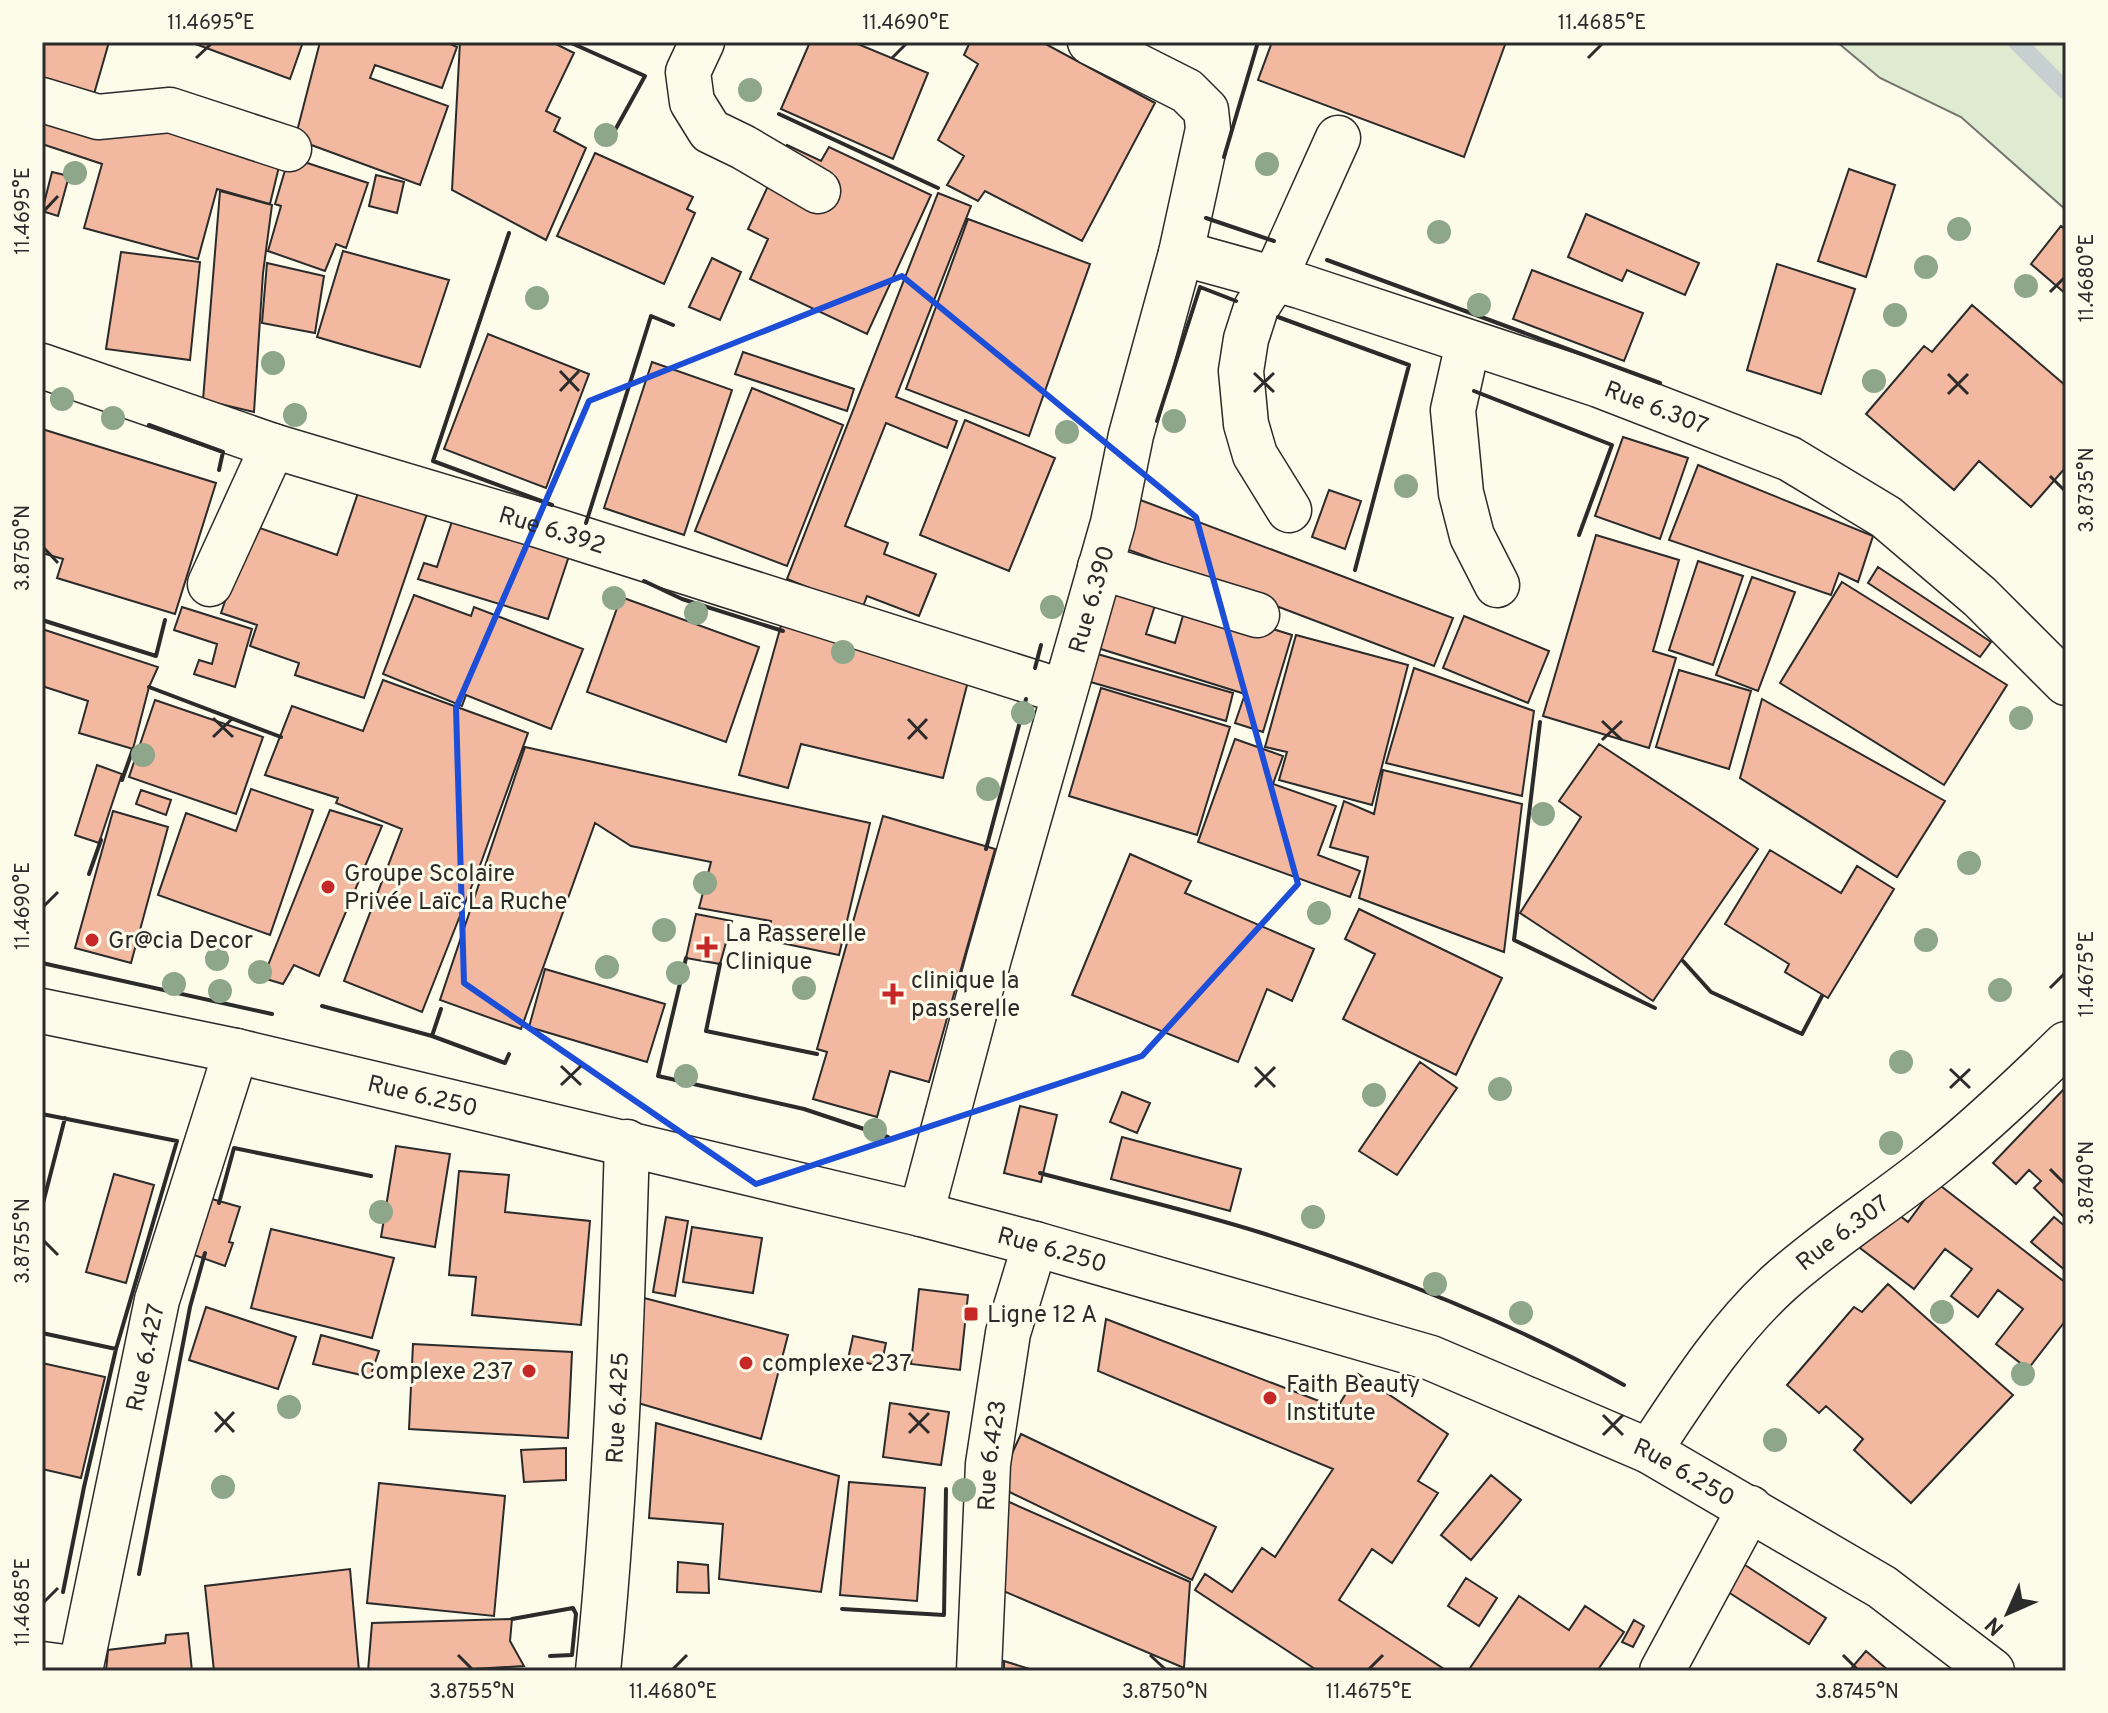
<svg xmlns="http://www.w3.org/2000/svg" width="2108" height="1713" font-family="Overpass,sans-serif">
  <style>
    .green { fill: #deebd1; stroke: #74746e; stroke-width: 2 }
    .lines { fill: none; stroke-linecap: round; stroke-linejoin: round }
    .stream { stroke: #c7d0d0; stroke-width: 18 }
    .building { fill: #f2b8a0; stroke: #2b2b2b; stroke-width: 2 }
    .street-casing { stroke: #2b2b2b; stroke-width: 47 }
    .secondary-casing { stroke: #2b2b2b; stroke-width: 47 }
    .street { stroke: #fdfbea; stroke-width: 44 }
    .secondary { stroke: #fdfbea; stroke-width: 44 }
    .wall { stroke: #2b2b2b; stroke-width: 4 }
    .tree { fill: #8ea78a }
    .marked { fill: none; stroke: #1d4ed8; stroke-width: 6; stroke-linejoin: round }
    .ticks { fill: none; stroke: #2b2b2b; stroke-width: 3 }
    .poi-dot { fill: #c62828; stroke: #fdfbea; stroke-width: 3 }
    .labels { text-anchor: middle; stroke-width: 6; stroke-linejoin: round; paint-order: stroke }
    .street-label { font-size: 24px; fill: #2b2b2b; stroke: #fdfbea }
    .poi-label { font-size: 24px; fill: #2b2b2b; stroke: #fdfbea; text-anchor: start }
    .neatline { fill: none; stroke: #2b2b2b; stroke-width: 3 }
    .ticks-label { font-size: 20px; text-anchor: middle; fill: #2b2b2b }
  </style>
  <rect width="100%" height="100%" fill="#fdfbea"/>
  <path class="green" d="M1837 42H2066V210L1961 117 1880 78Z"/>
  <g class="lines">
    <path class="stream" d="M2017 42 2066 91"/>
  </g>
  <path class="building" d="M42 42H109L92 101 42 85Z
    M190 42H303L290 79Z
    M320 42H446L457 47 442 88 375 65 370 78 448 106 420 185 295 139Z
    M460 42H552L574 53 546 111 560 118 554 131 586 148 546 240 452 190Z
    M810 42H853L928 73 893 159 781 109Z
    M970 42H1042L1155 103 1082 241 985 191 978 201 947 185 964 156 938 140 978 64 964 55Z
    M1272 42H1506L1464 157 1258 80Z
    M42 104 283 150 270 204 217 189 198 259 84 228 102 164 42 144Z
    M787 145 821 161 829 147 931 195 867 334 750 279 768 239 748 229Z
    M595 153 693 197 687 209 695 213 664 284 557 236Z
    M289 157 368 183 346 248 336 244 325 271 268 251 281 206 275 204Z
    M1849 169 1895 185 1866 277 1818 261Z
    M52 172 69 176 58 216 42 211Z
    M376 175 404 182 397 213 369 206Z
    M220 191 272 205 263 273 254 412 203 400Z
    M938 193 971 206 896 397 957 421 947 448 886 423 845 526 888 543 884 554 936 574 919 616 867 596 862 609 787 579Z
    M1586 214 1699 263 1685 295 1627 270 1622 281 1568 257Z
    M968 219 1090 264 1029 436 906 389Z
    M2061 226 2066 230V294L2031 264Z
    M343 251 449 280 420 367 317 337Z
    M121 252 200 262 190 360 106 349Z
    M712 258 741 272 720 320 689 307Z
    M267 263 324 276 315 333 262 323Z
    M1777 264 1855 289 1821 394 1747 370Z
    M1532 270 1643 313 1624 361 1513 319Z
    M1972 305 2066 386V467L2031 507 1979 461 1954 490 1866 414 1924 346 1932 352Z
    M488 334 589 374 546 488 444 449Z
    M743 352 854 389 847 411 735 374Z
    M652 362 732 390 684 535 604 508Z
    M752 388 843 425 787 566 695 531Z
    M965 420 1055 458 1009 571 920 535Z
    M42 429 216 483 175 614 57 578 63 559 42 553Z
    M1623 437 1688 458 1660 539 1595 516Z
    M1698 465 1873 536 1858 582 1839 573 1831 595 1669 540Z
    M361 484 429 508 364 698 295 675 299 663 250 646 257 625 221 613 251 525 337 555Z
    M1329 490 1361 501 1345 549 1312 537Z
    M1135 498 1453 618 1434 666 1116 545Z
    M457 506 573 544 548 619 418 579 424 563 437 567Z
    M1596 535 1679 560 1653 651 1676 658 1649 748 1543 716Z
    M1698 561 1743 576 1713 665 1669 650Z
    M1878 567 1991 642 1980 657 1868 583Z
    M1752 577 1795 592 1758 691 1716 675Z
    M1842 582 2007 685 1944 785 1780 683Z
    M1107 586 1156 602 1146 634 1175 643 1187 602 1292 635 1263 732 1235 723 1245 694 1088 645Z
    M414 595 471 616 474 607 583 649 551 729 466 695 462 706 383 674Z
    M621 597 759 647 726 742 587 692Z
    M182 607 252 629 235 687 194 674 199 660 212 664 217 644 174 630Z
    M1464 616 1549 651 1528 703 1443 668Z
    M782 622 973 662 943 778 801 744 788 788 739 775Z
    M42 629 158 667 149 687 133 749 79 733 88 701 42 686Z
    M1296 635 1408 665 1372 805 1279 780 1287 752 1265 747Z
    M1087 651 1233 693 1226 721 1080 679Z
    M1414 668 1534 711 1522 796 1386 763Z
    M1679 670 1751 691 1729 769 1656 747Z
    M383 680 528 733 482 860 422 1012 344 981 402 829 336 803 338 798 265 775 292 706 363 731Z
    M1101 688 1230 727 1197 835 1069 796Z
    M1762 699 1945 801 1897 877 1740 778Z
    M155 700 263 737 236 814 129 777Z
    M1235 739 1283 756 1273 784 1336 806 1318 855 1360 871 1350 897 1198 842Z
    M1599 744 1758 849 1653 1001 1520 913 1581 817 1559 801Z
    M525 747 870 823 839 955 767 940 771 921 699 908 711 862 631 846 595 823 521 1029 440 1000Z
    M97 765 122 774 99 843 75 835Z
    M1383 770 1522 804 1504 952 1359 898 1368 857 1330 847 1344 801 1374 814Z
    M251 789 313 810 270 935 158 895 186 813 236 831Z
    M141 790 171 800 166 815 136 804Z
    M330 810 382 826 319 976 294 965 283 984 263 978Z
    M113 811 168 827 131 963 75 948Z
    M883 816 995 849 929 1082 890 1071 877 1117 813 1099 827 1052 817 1049Z
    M1770 850 1841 893 1857 866 1894 889 1828 998 1785 972 1789 964 1725 924Z
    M1130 854 1191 881 1185 893 1314 949 1292 1001 1267 989 1238 1062 1072 995Z
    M1359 909 1502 978 1456 1075 1343 1019 1375 954 1345 939Z
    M696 914 732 921 720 964 686 958Z
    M545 969 665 1004 647 1062 529 1027Z
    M1420 1062 1457 1088 1397 1175 1359 1151Z
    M2063 1090 2066 1093V1219L2034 1188 2041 1181 2029 1170 2016 1184 1993 1163Z
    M1122 1092 1150 1103 1137 1133 1110 1122Z
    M1020 1106 1057 1115 1041 1182 1004 1173Z
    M1122 1137 1241 1169 1230 1211 1111 1179Z
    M396 1146 450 1154 435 1247 381 1237Z
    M459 1171 509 1175 505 1212 590 1221 581 1325 472 1315 476 1277 449 1275Z
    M114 1174 154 1185 126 1283 86 1272Z
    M1937 1183 2066 1283V1320L2028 1369 1996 1344 2023 1309 1998 1290 1978 1317 1951 1296 1972 1269 1945 1249 1914 1289 1860 1248 1890 1208 1908 1222Z
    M212 1199 240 1207 229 1242 233 1243 225 1266 194 1255Z
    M666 1217 688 1221 675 1296 653 1292Z
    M2054 1217 2066 1227V1271L2031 1242Z
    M692 1227 762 1238 753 1293 683 1282Z
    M271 1229 394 1258 372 1338 251 1308Z
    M1888 1284 2013 1395 1911 1503 1854 1450 1863 1439 1826 1406 1819 1413 1787 1385 1854 1307 1862 1312Z
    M919 1289 968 1295 960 1370 911 1364Z
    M644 1298 788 1335 761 1439 631 1401Z
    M206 1307 296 1337 278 1389 189 1360Z
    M1106 1319 1337 1408 1358 1374 1448 1434 1418 1481 1438 1493 1392 1563 1372 1549 1339 1600 1447 1671H1318L1195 1590 1205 1574 1232 1592 1262 1548 1275 1557 1333 1469 1098 1371Z
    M321 1335 379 1351 370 1377 313 1364Z
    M853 1336 886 1343 881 1366 848 1359Z
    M413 1344 572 1352 568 1438 409 1429Z
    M42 1363 105 1377 81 1478 42 1469Z
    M890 1403 949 1412 941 1465 883 1457Z
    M656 1423 839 1476 821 1592 719 1579 723 1524 649 1518Z
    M1021 1434 1216 1527 1192 1580 997 1486Z
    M566 1448V1480L524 1482 521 1450Z
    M1491 1475 1521 1500 1471 1560 1441 1535Z
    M849 1482 925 1488 917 1601 840 1595Z
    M379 1483 505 1496 494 1616 367 1603Z
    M991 1494 1190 1582 1184 1668 987 1584Z
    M678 1562 708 1565 709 1593 677 1592Z
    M1742 1563 1826 1618 1809 1644 1725 1590Z
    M350 1569 359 1671H214L205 1586Z
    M1466 1578 1497 1598 1479 1626 1448 1606Z
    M1519 1596 1569 1630 1585 1606 1624 1632 1597 1671H1468Z
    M512 1619 510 1641 524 1666 439 1671H368L372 1623Z
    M1634 1620 1644 1626 1633 1647 1622 1642Z
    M188 1633 192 1671H106L108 1650 165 1643 166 1635Z
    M1866 1651 1889 1671H1849Z
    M1004 1661 1036 1671H1004Z"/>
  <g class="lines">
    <g class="street-casing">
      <g id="street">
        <path d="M702 42 688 72 692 102 710 131 743 147 818 191"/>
        <path d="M42 100 98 117 170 110 289 149"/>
        <path id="s1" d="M1181 253 1300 286 1599 385 1790 459 1886 517 1980 597 2066 683"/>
        <path d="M1468 343 1453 410 1461 493 1472 536 1497 585"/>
        <path id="s2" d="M42 366 273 446 538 525 1064 692"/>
        <path d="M1289 510 1255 455 1246 424 1241 371 1246 339 1256 308 1274 280 1338 138"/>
        <path d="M1100 567 1257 615"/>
        <path d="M210 584 273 446"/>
        <path id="s3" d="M921 1214 989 958 1113 523 1131 435 1181 253 1208 129 1206 110 1187 91 1090 42"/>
        <path id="s4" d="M1649 1451C1688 1392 1727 1330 1780 1282 1828 1239 1884 1204 1935 1163 1981 1126 2024 1085 2066 1044"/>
        <path d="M42 1664 80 1669"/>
        <path id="s5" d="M80 1671 157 1300 236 1051"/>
        <path id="s6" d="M598 1671C616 1496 622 1318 627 1142"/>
        <path id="s7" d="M979 1671 988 1464 1008 1333 1035 1244"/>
        <path d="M1662 1671 1750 1508"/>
      </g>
    </g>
    <g class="secondary-casing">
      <g id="secondary">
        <path id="s8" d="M42 1011 236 1051 921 1214 1035 1244 1431 1358 1649 1451 1882 1587 1992 1671"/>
      </g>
    </g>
    <use href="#street" class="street"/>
    <use href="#secondary" class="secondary"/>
    <path class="wall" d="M569 42 645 76 609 141
      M779 114 938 188
      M1224 157 1258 42
      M1206 218 1274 241
      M509 233 433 461 552 505
      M1327 260 1660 383
      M1278 317 1409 365 1355 570
      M1474 391 1612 445 1579 535
      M1157 421 1200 287 1236 301
      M149 425 223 452 219 470
      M586 523 651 316 673 325
      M644 581 682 599 783 631
      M42 620 156 656 165 620
      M1035 668 1041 645
      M149 687 281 737
      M1540 722 1514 940 1655 1008
      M122 780 133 749
      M986 849 1026 699
      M89 874 101 840
      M686 958 658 1076 804 1109 888 1137
      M1683 961 1711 992 1802 1034 1822 996
      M42 963 272 1014
      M720 964 706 1031 817 1054
      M322 1006 432 1036 441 1009
      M432 1036 505 1063 509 1054
      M42 1114 177 1141 116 1349
      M1040 1173C1113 1193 1189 1210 1262 1233 1386 1273 1510 1321 1624 1385
      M219 1203 234 1148 371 1176
      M42 1207 65 1118
      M42 1333 116 1349 84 1487 63 1592
      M139 1574 190 1307 205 1253
      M842 1609 944 1615 946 1489
      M512 1619 573 1608 576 1614 572 1655 550 1656"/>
  </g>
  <g class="tree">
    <circle cx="750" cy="90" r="12"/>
    <circle cx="606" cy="135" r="12"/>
    <circle cx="1267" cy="164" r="12"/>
    <circle cx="75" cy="173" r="12"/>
    <circle cx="1959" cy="229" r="12"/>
    <circle cx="1439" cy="232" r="12"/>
    <circle cx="1926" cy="267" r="12"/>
    <circle cx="2026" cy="286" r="12"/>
    <circle cx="537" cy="298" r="12"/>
    <circle cx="1479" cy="305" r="12"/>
    <circle cx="1895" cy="315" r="12"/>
    <circle cx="273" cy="363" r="12"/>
    <circle cx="1874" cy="381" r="12"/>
    <circle cx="62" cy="399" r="12"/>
    <circle cx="295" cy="415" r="12"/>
    <circle cx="113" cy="418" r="12"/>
    <circle cx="1174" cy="421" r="12"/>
    <circle cx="1067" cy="432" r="12"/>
    <circle cx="1406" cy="486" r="12"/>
    <circle cx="614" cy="598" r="12"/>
    <circle cx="1052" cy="607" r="12"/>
    <circle cx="696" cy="613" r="12"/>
    <circle cx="843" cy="652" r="12"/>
    <circle cx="1023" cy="713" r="12"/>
    <circle cx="2021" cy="718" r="12"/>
    <circle cx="143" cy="755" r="12"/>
    <circle cx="988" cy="789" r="12"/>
    <circle cx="1543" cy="814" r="12"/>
    <circle cx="1969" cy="863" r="12"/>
    <circle cx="705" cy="883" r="12"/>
    <circle cx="1319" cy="913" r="12"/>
    <circle cx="664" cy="930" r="12"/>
    <circle cx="1926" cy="940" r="12"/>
    <circle cx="217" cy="959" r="12"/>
    <circle cx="607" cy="967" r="12"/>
    <circle cx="260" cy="972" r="12"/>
    <circle cx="678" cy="973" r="12"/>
    <circle cx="174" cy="984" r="12"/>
    <circle cx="804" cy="988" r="12"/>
    <circle cx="2000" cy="990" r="12"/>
    <circle cx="220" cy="991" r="12"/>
    <circle cx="1901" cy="1062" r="12"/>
    <circle cx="686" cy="1076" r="12"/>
    <circle cx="1500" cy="1089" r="12"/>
    <circle cx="1374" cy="1095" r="12"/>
    <circle cx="875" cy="1130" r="12"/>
    <circle cx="1891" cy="1143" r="12"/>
    <circle cx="381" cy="1212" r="12"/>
    <circle cx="1313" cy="1217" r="12"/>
    <circle cx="1435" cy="1284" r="12"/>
    <circle cx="1942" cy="1312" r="12"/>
    <circle cx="1521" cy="1313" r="12"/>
    <circle cx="2023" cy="1374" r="12"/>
    <circle cx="289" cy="1407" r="12"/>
    <circle cx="1775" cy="1440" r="12"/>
    <circle cx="223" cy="1487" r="12"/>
    <circle cx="964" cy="1490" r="12"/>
  </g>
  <path class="marked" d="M902 276 1196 517 1298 884 1142 1056 756 1184 464 983 456 708 589 401Z"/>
  <path class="ticks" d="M196 58 211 44M892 58 906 44M1588 58 1602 44M44 211 58 196M2050 292 2064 278M560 371 579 391M1254 373 1274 392M1948 374 1968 394M560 391 579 371M1254 392 1274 373M1948 394 1968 374M2050 476 2064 490M44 548 58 563M213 718 233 737M908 719 927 739M1602 721 1622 740M213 737 233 718M908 739 927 719M1602 740 1622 721M44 906 58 892M2050 988 2064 974M561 1066 581 1085M1255 1067 1275 1087M1950 1069 1970 1088M561 1085 581 1066M1255 1087 1275 1067M1950 1088 1970 1069M2050 1169 2064 1183M44 1241 58 1255M215 1412 234 1432M909 1413 929 1433M1603 1415 1623 1435M215 1432 234 1412M909 1433 929 1413M1603 1435 1623 1415M44 1602 58 1588M458 1655 472 1669M1150 1655 1165 1669M1843 1655 1857 1669M673 1669 687 1655M1369 1669 1383 1655"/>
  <g class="poi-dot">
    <circle cx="328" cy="887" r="8"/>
    <circle cx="92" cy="940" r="8"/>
    <path d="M703 935h8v8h8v8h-8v8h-8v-8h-8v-8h8z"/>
    <path d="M889 982h8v8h8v8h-8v8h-8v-8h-8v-8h8z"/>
    <rect x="963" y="1306" width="16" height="16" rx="4"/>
    <circle cx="746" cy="1363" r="8"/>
    <circle cx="529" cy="1371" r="8"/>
    <circle cx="1270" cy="1398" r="8"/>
  </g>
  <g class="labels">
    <g class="street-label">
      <text dy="8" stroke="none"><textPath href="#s1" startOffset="500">Rue 6.307</textPath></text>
      <text dy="8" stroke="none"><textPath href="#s2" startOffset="536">Rue 6.392</textPath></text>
      <text dy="8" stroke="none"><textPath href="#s3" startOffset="638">Rue 6.390</textPath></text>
      <text dy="8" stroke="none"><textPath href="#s8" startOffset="390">Rue 6.250</textPath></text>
      <text dy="8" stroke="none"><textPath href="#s4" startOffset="294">Rue 6.307</textPath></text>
      <text dy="8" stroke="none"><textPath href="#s8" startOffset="1038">Rue 6.250</textPath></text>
      <text dy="8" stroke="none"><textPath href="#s5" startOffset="320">Rue 6.427</textPath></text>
      <text dy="8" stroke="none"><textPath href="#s6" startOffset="264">Rue 6.425</textPath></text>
      <text dy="8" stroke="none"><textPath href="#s7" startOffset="216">Rue 6.423</textPath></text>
      <text dy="8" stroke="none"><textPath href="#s8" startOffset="1710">Rue 6.250</textPath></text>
    </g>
    <g class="poi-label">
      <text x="344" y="881">Groupe Scolaire<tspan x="344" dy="28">Privée Laïc La Ruche</tspan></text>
      <text x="725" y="941">La Passerelle<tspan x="725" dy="28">Clinique</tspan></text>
      <text x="108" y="948">Gr@cia Decor</text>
      <text x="911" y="988">clinique la<tspan x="911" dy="28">passerelle</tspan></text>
      <text x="987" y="1322">Ligne 12 A</text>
      <text x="762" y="1371">complexe 237</text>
      <text x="513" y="1379" text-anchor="end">Complexe 237</text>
      <text x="1286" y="1392">Faith Beauty<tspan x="1286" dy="28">Institute</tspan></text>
    </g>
  </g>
  <rect width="2108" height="1713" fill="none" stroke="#fdfbea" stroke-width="88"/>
  <g transform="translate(2008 1613) rotate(225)" stroke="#fdfbea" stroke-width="6" paint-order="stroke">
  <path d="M0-6L14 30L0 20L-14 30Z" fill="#2b2b2b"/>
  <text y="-12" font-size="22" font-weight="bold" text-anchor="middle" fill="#2b2b2b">N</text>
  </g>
  <rect x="44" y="44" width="2020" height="1625" class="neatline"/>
  <g class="ticks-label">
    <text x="211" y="29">11.4695°E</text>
    <text x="906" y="29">11.4690°E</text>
    <text x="1602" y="29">11.4685°E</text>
    <text transform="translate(22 211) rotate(-90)" y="7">11.4695°E</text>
    <text transform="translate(2086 278) rotate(-90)" y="7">11.4680°E</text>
    <text transform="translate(2086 490) rotate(-90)" y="7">3.8735°N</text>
    <text transform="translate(22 548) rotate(-90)" y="7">3.8750°N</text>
    <text transform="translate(22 906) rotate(-90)" y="7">11.4690°E</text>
    <text transform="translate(2086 974) rotate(-90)" y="7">11.4675°E</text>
    <text transform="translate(2086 1183) rotate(-90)" y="7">3.8740°N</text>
    <text transform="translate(22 1241) rotate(-90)" y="7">3.8755°N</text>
    <text transform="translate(22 1602) rotate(-90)" y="7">11.4685°E</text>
    <text x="472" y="1698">3.8755°N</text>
    <text x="673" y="1698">11.4680°E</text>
    <text x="1165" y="1698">3.8750°N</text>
    <text x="1369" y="1698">11.4675°E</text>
    <text x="1857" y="1698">3.8745°N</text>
  </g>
</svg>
